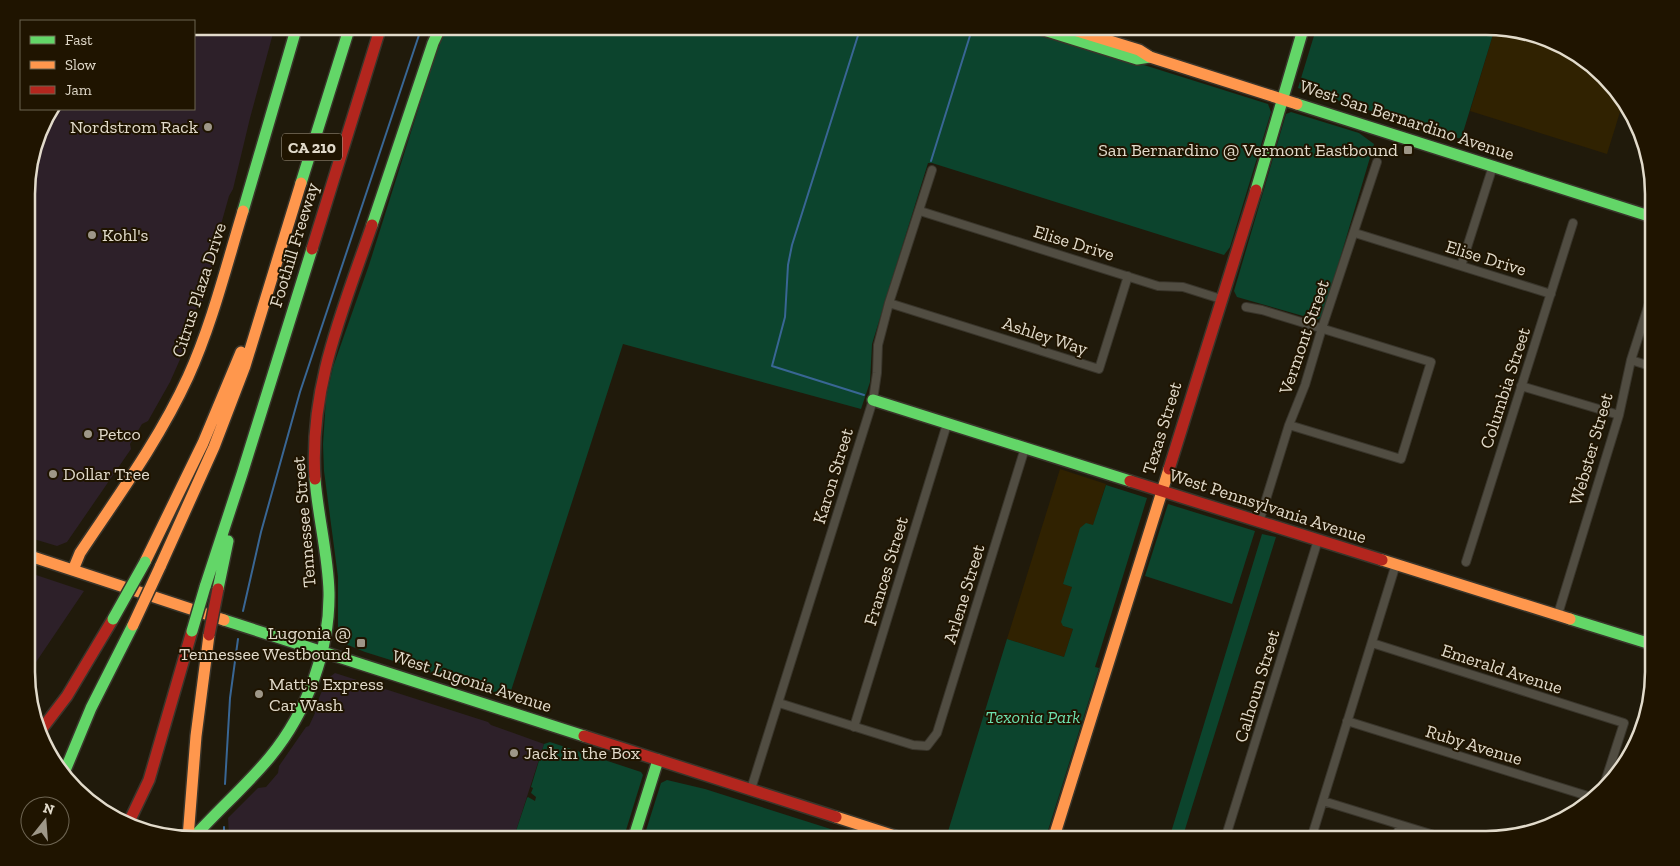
<svg xmlns="http://www.w3.org/2000/svg" width="1680" height="866" font-family="'Zilla Slab',serif">
  <style>
    .commercial { fill: #2d2029 }
    .built { fill: #302201 }
    .green { fill: #0c442d }
    .lines { fill: none; stroke-linecap: round; stroke-linejoin: round }
    .stream { stroke: #396694; stroke-width: 2 }
    .street-casing { stroke: #39352b; stroke-width: 10 }
    .fast-casing { stroke: #39352b; stroke-width: 14 }
    .slow-casing { stroke: #39352b; stroke-width: 14 }
    .jam-casing { stroke: #39352b; stroke-width: 14 }
    .street { stroke: #514d42; stroke-width: 8 }
    .fast { stroke: #63d668; stroke-width: 11 }
    .slow { stroke: #ff974d; stroke-width: 11 }
    .jam { stroke: #b3261e; stroke-width: 11 }
    .fast-bridge-casing { stroke: #39352b; stroke-width: 14; stroke-linecap: butt }
    .slow-bridge-casing { stroke: #39352b; stroke-width: 14; stroke-linecap: butt }
    .jam-bridge-casing { stroke: #39352b; stroke-width: 14; stroke-linecap: butt }
    .fast-bridge { stroke: #63d668; stroke-width: 11 }
    .slow-bridge { stroke: #ff974d; stroke-width: 11 }
    .jam-bridge { stroke: #b3261e; stroke-width: 11 }
    .poi-dot { fill: #9e9788; stroke: #1f1400; stroke-width: 2 }
    .labels { text-anchor: middle; stroke-width: 4; stroke-linejoin: round; paint-order: stroke }
    .shield { fill: #1f1400; stroke: #a89f8e; stroke-width: 1 }
    .shield-label { font-size: 16px; font-weight: bold; fill: #e2dbcb }
    .street-label { font-size: 18px; fill: #e2dbcb; stroke: #1f1400 }
    .poi-label { font-size: 18px; fill: #e2dbcb; stroke: #1f1400; text-anchor: start }
    .park-label { font-size: 18px; font-style: italic; fill: #6de0ad; stroke: #1f1400 }
    .rim { fill: none; stroke: #e2dbcb; stroke-width: 2.5 }
  </style>
  <rect width="100%" height="100%" fill="#201a0b"/>
  <path class="commercial" d="M194 26H275L250 118 233 189 229 196 220 228 221 233 202 303 196 309 189 331V339L170 382 148 421 142 424 130 444 131 449 67 542 57 546 27 537V183L43 120 52 109H194Z
    M27 572 84 591 28 674Z
    M335 673 488 722 491 725 544 744 513 840H233V835H229L228 818 258 788 266 787 278 773 279 766 306 727 309 726 315 713 314 710 327 679Z"/>
  <path class="built" d="M1495 28 1560 44 1624 99 1607 154 1470 111Z
    M1060 469 1106 484 1093 526 1063 584 1072 587 1063 626 1073 629 1064 657 1007 639Z"/>
  <path class="green" d="M447 26H1020L1268 104 1271 112 1230 247 1224 255 932 163H928L872 344 870 382 861 409 623 344 509 697 365 652 348 645 338 635V577L324 471 323 444 326 398 333 367 369 265 435 56Z
    M1317 26H1486L1495 28 1461 139 1298 88Z
    M1291 112 1359 133 1374 144 1323 316 1317 320 1237 297 1234 291 1286 114Z
    M1106 485 1147 498 1095 667 1099 668 1045 840H951L946 838 1007 639 1064 657 1073 629 1063 626 1061 622 1072 587 1063 584 1080 528 1086 523 1093 525Z
    M1168 504 1255 531 1232 604 1145 576Z
    M1262 534 1276 537 1182 839H1169Z
    M550 742 641 772 643 775 623 840H513L527 798 528 797 535 801 536 797 531 793 533 788 531 787 544 744Z
    M667 780 705 789 840 832 837 840H643L661 783Z"/>
  <g class="lines">
    <path class="stream" d="M861 26 792 245 788 265 785 317 772 366 864 395
      M931 161 973 26
      M243 611 261 532 300 392 422 26
      M225 784 230 698 238 639
      M224 827V840"/>
    <g class="street-casing">
      <path id="street" d="M1106 40 1117 26
        M1106 40V26
        M920 211 1158 286 1183 287 1221 299
        M1355 233 1551 294
        M1461 266 1493 166
        M889 303 1099 369 1128 276
        M1246 307 1262 310 1431 362 1401 459 1289 425
        M1631 360 1653 367
        M1521 386 1619 415
        M1259 522 1289 425 1305 385 1322 328 1377 162
        M1466 562 1573 223
        M1558 614 1619 415 1631 360 1653 291
        M1372 643 1624 723 1605 782
        M779 703 913 745 927 746 937 733 1025 448
        M1347 721 1591 797
        M854 727 947 424
        M751 789 873 400 877 373 878 345 889 303 932 170
        M1323 801 1447 839
        M1225 839 1318 540
        M1311 839 1396 564
        M1396 839 1400 825"/>
    </g>
    <g class="fast-casing">
      <path id="fast" d="M1031 26 1137 59 1150 57
        M1297 104 1652 217
        M301 183 350 26
        M1256 190 1304 26
        M243 211 297 26
        M372 225 433 43 441 26
        M873 400 1130 481
        M205 587 242 474 312 249
        M218 589 228 541
        M1570 619 1654 645
        M224 620 584 736
        M64 773 91 708 133 625
        M192 839C217 811 246 786 270 757 307 712 330 650 329 592 328 554 318 517 315 479
        M633 840 658 760"/>
    </g>
    <g class="slow-casing">
      <path id="slow" d="M1061 26 1139 50 1150 57 1297 104
        M27 555 224 620
        M1382 560 1570 619
        M145 562 203 443 241 352
        M160 567 214 447 245 366 301 183
        M73 570 80 553C118 496 159 440 188 377 212 324 226 267 243 211
        M836 817 907 840
        M188 838 196 736 209 635
        M1053 840 1169 469"/>
    </g>
    <g class="jam-casing">
      <path id="jam" d="M312 249 381 26
        M1169 469 1256 190
        M315 479C309 387 343 310 372 225
        M1130 481 1382 560
        M41 730 67 696 113 619
        M584 736 836 817
        M128 824 149 780 192 631"/>
    </g>
    <use href="#street" class="street"/>
    <use href="#fast" class="fast"/>
    <use href="#slow" class="slow"/>
    <use href="#jam" class="jam"/>
    <g class="fast-bridge-casing">
      <path id="fast-bridge" d="M113 619 145 562
        M192 631 205 587"/>
    </g>
    <g class="slow-bridge-casing">
      <path id="slow-bridge" d="M133 625 160 567"/>
    </g>
    <g class="jam-bridge-casing">
      <path id="jam-bridge" d="M209 635 218 589"/>
    </g>
    <use href="#fast-bridge" class="fast-bridge"/>
    <use href="#slow-bridge" class="slow-bridge"/>
    <use href="#jam-bridge" class="jam-bridge"/>
  </g>
  <g class="poi-dot">
    <circle cx="208" cy="127" r="5"/>
    <rect x="1403" y="145" width="10" height="10" rx="2.5"/>
    <circle cx="92" cy="235" r="5"/>
    <circle cx="88" cy="434" r="5"/>
    <circle cx="53" cy="474" r="5"/>
    <rect x="356" y="638" width="10" height="10" rx="2.5"/>
    <circle cx="259" cy="694" r="5"/>
    <circle cx="514" cy="753" r="5"/>
  </g>
  <g class="labels">
    <rect class="shield" x="282" y="133.5" width="60" height="27" rx="4"/>
    <g class="shield-label">
      <text x="312" y="153">CA 210</text>
    </g>
    <g class="street-label">
      <text transform="translate(1407 120) rotate(18)" y="6">West San Bernardino Avenue</text>
      <text transform="translate(1074 243) rotate(17)" y="6">Elise Drive</text>
      <text transform="translate(294 245) rotate(-73)" y="6">Foothill Freeway</text>
      <text transform="translate(1486 258) rotate(17)" y="6">Elise Drive</text>
      <text transform="translate(199 290) rotate(-72)" y="6">Citrus Plaza Drive</text>
      <text transform="translate(1045 336) rotate(18)" y="6">Ashley Way</text>
      <text transform="translate(1304 337) rotate(-71)" y="6">Vermont Street</text>
      <text transform="translate(1505 388) rotate(-72)" y="6">Columbia Street</text>
      <text transform="translate(1162 428) rotate(-73)" y="6">Texas Street</text>
      <text transform="translate(1591 449) rotate(-74)" y="6">Webster Street</text>
      <text transform="translate(833 476) rotate(-73)" y="6">Karon Street</text>
      <text transform="translate(1268 506) rotate(18)" y="6">West Pennsylvania Avenue</text>
      <text transform="translate(304 522) rotate(-95)" y="6">Tennessee Street</text>
      <text transform="translate(886 571) rotate(-73)" y="6">Frances Street</text>
      <text transform="translate(964 594) rotate(-73)" y="6">Arlene Street</text>
      <text transform="translate(1502 669) rotate(18)" y="6">Emerald Avenue</text>
      <text transform="translate(472 681) rotate(18)" y="6">West Lugonia Avenue</text>
      <text transform="translate(1257 686) rotate(-73)" y="6">Calhoun Street</text>
      <text transform="translate(1474 745) rotate(17)" y="6">Ruby Avenue</text>
    </g>
    <g class="poi-label">
      <text x="198" y="133" text-anchor="end">Nordstrom Rack</text>
      <text x="1398" y="156" text-anchor="end">San Bernardino @ Vermont Eastbound</text>
      <text x="102" y="241">Kohl's</text>
      <text x="98" y="440">Petco</text>
      <text x="63" y="480">Dollar Tree</text>
      <text x="351" y="639" text-anchor="end">Lugonia @<tspan x="351" dy="21">Tennessee Westbound</tspan></text>
      <text x="269" y="690">Matt's Express<tspan x="269" dy="21">Car Wash</tspan></text>
      <text x="524" y="759">Jack in the Box</text>
    </g>
    <g class="park-label">
      <text x="1033" y="723">Texonia Park</text>
    </g>
  </g>
  <path d="M0 0H1680V866H0ZM194 35H1486A159 159 0 0 1 1645 194V672A159 159 0 0 1 1486 831H194A159 159 0 0 1 35 672V194A159 159 0 0 1 194 35Z" fill="#1f1400" fill-rule="evenodd"/>
  <path class="rim" d="M194 35H1486A159 159 0 0 1 1645 194V672A159 159 0 0 1 1486 831H194A159 159 0 0 1 35 672V194A159 159 0 0 1 194 35Z"/>
  <rect x="20" y="20" width="175" height="90" fill="#1f1400" stroke="#6d6451"/>
  <rect x="30" y="36" width="25" height="8" fill="#63d668" stroke="#6d6451"/>
  <text x="65" y="45" font-size="15" fill="#e2dbcb">Fast</text>
  <rect x="30" y="61" width="25" height="8" fill="#ff974d" stroke="#6d6451"/>
  <text x="65" y="70" font-size="15" fill="#e2dbcb">Slow</text>
  <rect x="30" y="86" width="25" height="8" fill="#b3261e" stroke="#6d6451"/>
  <text x="65" y="95" font-size="15" fill="#e2dbcb">Jam</text>
  <g transform="translate(45 821) rotate(17)"><circle r="24" fill="#1f1400" stroke="#6d6451"/>
  <path d="M0-4L9 19L0 12L-9 19Z" fill="#9e9788"/>
  <text y="-8" font-size="14" font-weight="bold" text-anchor="middle" fill="#e2dbcb">N</text>
  </g>
</svg>
